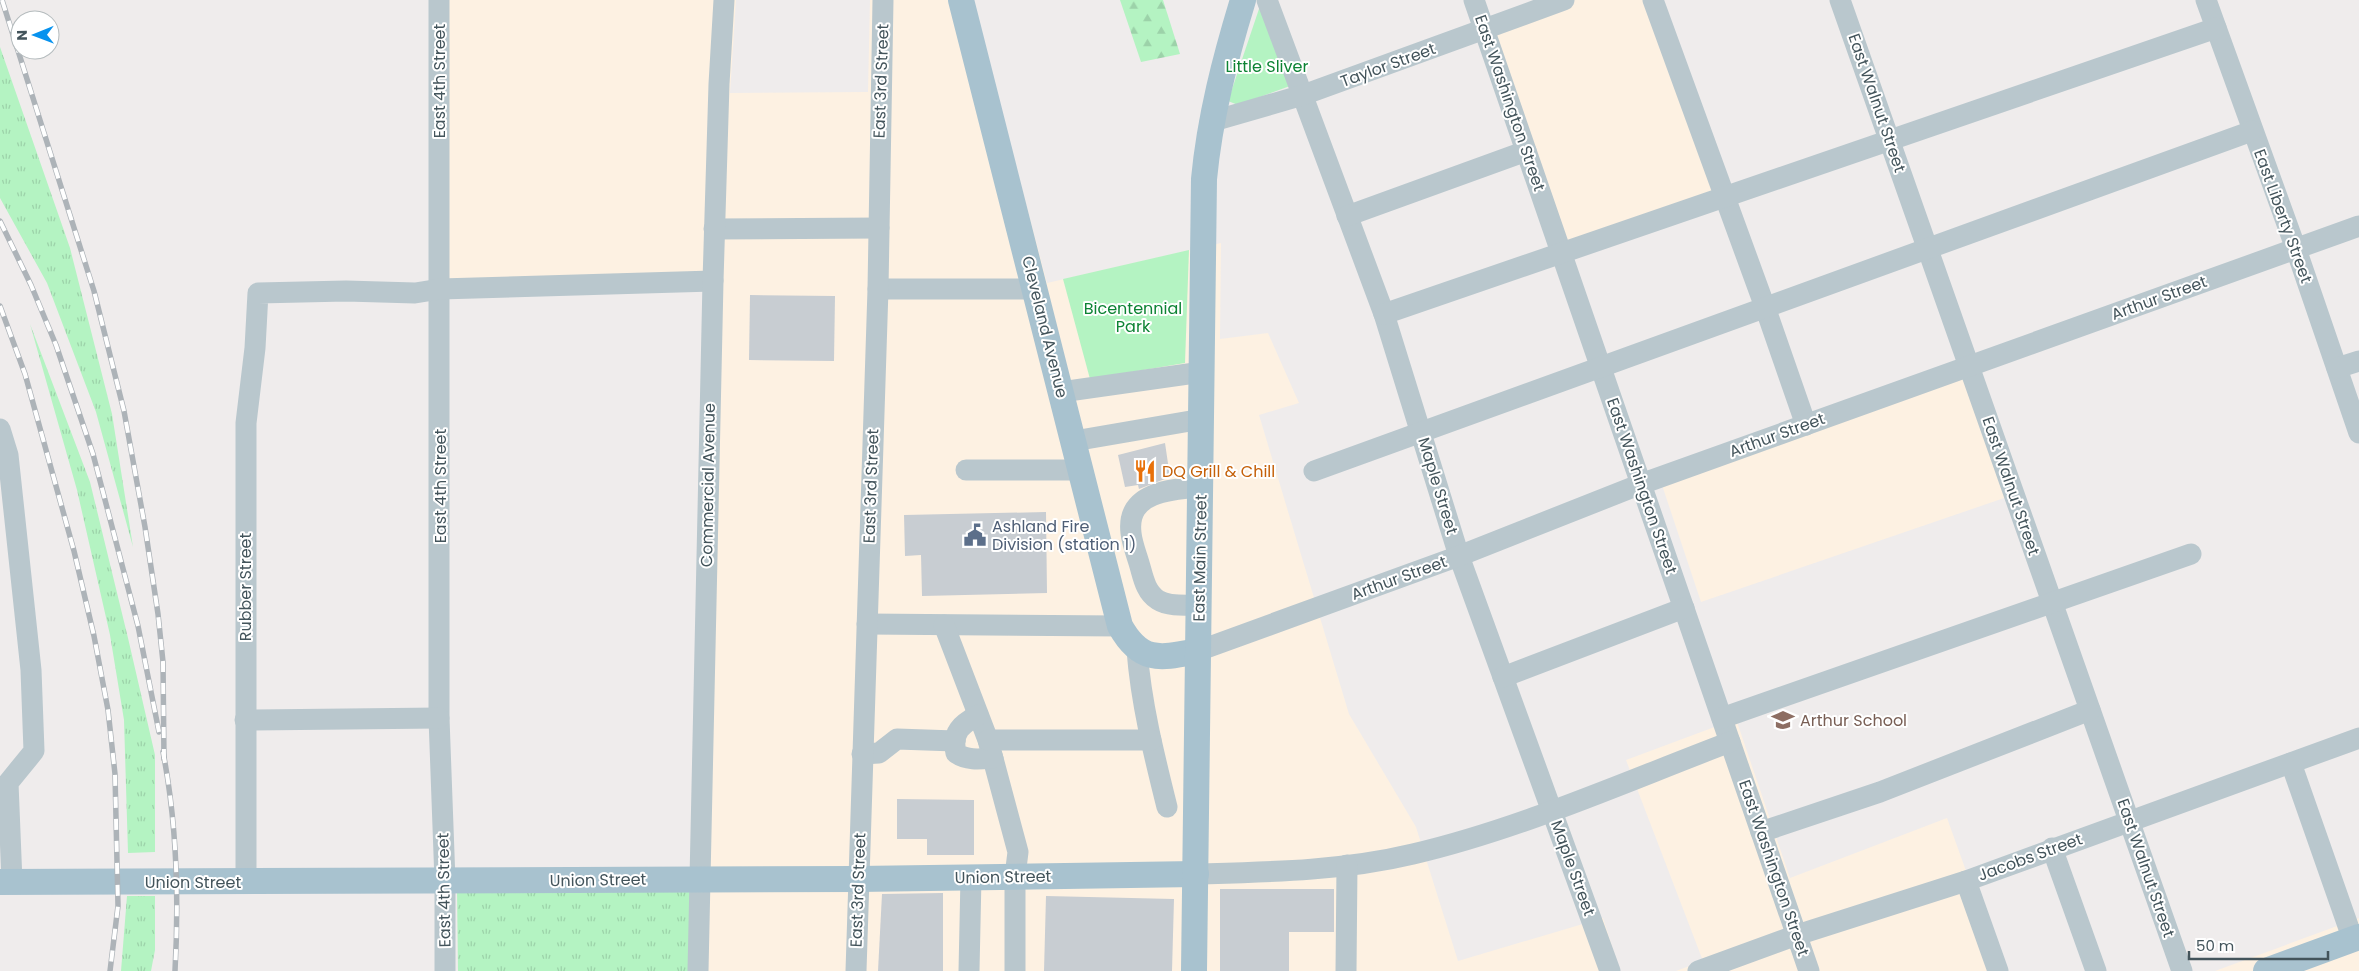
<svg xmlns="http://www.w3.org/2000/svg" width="2359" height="971" viewBox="0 0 2359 971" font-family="Poppins,sans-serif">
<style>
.commercial{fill:#fdf1e2}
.grass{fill:url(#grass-tufts)}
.forest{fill:url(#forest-firs)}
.park{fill:#b4f3c2}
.building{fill:#c8cdd2}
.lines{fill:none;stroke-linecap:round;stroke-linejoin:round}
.minor{stroke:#b9c7cd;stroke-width:21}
.major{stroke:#a8c2cf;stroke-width:26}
.rail-casing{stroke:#adb3b8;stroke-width:5.5}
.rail{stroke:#fff;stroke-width:4;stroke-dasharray:11;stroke-linecap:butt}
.labels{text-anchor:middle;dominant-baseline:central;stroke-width:4;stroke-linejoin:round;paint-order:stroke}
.street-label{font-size:16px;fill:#43545b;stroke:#fff}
.park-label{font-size:16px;fill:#0d8334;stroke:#fff}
.food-label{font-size:16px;fill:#c56008;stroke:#fff;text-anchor:start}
.service-label{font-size:16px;fill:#4e5e75;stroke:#fff;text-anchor:start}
.education-label{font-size:16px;fill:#785e54;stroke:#fff;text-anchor:start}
</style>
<defs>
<pattern id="grass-tufts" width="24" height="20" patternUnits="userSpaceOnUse" patternTransform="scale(1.25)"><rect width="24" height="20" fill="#b4f3c2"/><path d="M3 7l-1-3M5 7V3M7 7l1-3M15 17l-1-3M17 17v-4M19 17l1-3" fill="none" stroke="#9cd2a9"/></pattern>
<pattern id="forest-firs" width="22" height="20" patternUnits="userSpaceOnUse" patternTransform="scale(1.25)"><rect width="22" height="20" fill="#b4f3c2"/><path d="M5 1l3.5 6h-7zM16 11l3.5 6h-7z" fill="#9cd2a9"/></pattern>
</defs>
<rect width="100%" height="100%" fill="#efecec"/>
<g class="commercial">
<path d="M433 0H736L730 93 868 92 870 0H972L1047 283 1221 243 1220 339 1268 333 1299 403 1259 415 1349 714 1416 827 1458 961 1603 918 1620 971H695L709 286H434Z"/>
<path d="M1563 0H1651L1721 205 1566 258 1487 26Z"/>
<path d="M1969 376 2010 496 1701 602 1661 482Z"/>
<path d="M1736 719 1790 878 1947 818 2002 971H1676L1703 961 1626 760Z"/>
<path d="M2359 918V971H2215Z"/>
</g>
<g class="grass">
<path d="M0 47 70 248 112 414 133 547 96 412 47 283 0 198Z"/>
<path d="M30 324 90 482 128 638 155 755V852L128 853 124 720 110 635 77 490Z"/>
<path d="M457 889 696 891 695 971H458Z"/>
<path d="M127 896H155V950L151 971H121Z"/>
</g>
<path class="forest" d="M1120 0H1163L1180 54 1141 62Z"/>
<g class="park">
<path d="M1262 0 1301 82 1238 105 1228 101Z"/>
<path d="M1189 250 1185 363 1090 379 1063 279Z"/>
</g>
<g class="building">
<path d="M750 295 835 296 834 361 749 360Z"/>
<path d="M1165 443 1170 477 1139 489 1138 485 1125 487 1118 455Z"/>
<path d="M1046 512 1047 593 922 596 921 555 905 556 904 515Z"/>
<path d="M897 799 974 800V855H927V839H897Z"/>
<path d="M1220 889H1334V932H1289V971H1220Z"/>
<path d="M943 893V971H878L882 894Z"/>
<path d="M1046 896 1174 899 1172 971H1044Z"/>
</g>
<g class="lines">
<g class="minor">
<path d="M439 0V718L445 881V971"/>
<path d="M1267 0 1384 314 1459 556 1610 971"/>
<path d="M1474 0 1809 971"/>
<path d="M1653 0 1765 307 1806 425"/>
<path d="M1840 0 2182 971"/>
<path d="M2206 0 2296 249 2359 433"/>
<path d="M1210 122 1303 95 1564 0"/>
<path d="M1347 216 1526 151"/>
<path d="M714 229 879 228"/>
<path d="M878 289H1036"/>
<path d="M1384 314 2216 28"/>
<path d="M2337 368 2359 361"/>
<path d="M1061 392 1202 372"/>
<path d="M0 429 8 455 31 670 34 751 8 783 12 882"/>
<path d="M1074 441 1202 419"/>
<path d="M966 470H1081"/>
<path d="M1314 471 2252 131"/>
<path d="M1199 605C1187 605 1169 607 1158 600 1145 592 1143 576 1139 563 1136 553 1132 543 1131 533 1126 491 1173 489 1201 487"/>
<path d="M867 624 1120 626"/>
<path d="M944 625 988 740 1018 852 1015 876V971"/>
<path d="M1137 650C1141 703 1154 755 1167 807"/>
<path d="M1198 651 1459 556 1641 484 2359 226"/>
<path d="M1503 677 1684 608"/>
<path d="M978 715C962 724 951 732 956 753 967 761 981 759 993 758"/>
<path d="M1722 718 2191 554"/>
<path d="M245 720 439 718"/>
<path d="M988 740H1151"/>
<path d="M862 754 879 753 897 739 955 741"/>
<path d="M2291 763 2353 940"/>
<path d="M1761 832 1880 792 2090 710"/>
<path d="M2052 848 2096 971"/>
<path d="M1196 874C1269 872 1342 871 1413 854 1520 829 1627 781 1730 742"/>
<path d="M1966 881 1998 971"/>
<path d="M246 882V423L255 348 258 293 346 291 415 293 440 289 713 281"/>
<path d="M698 971 713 281 719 84 724 0"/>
<path d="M856 971 878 289 883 0"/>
<path d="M969 971 971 877"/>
<path d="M1346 971 1347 865"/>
<path d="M1698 971 1797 935 1966 881 2359 738"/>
</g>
<g class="major">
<path d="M961 0 1120 626C1141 664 1161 658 1198 651"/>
<path d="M0 882 858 879 1196 874"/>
<path d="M1194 971 1204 179C1210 117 1225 59 1243 0"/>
<path d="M2266 971 2359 937"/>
</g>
<defs>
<g id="rail">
<path d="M2 0 94 291 124 411 145 527 158 614 163 662 164 759"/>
<path d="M0 221 31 285 56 345 93 454 138 626 159 732"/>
<path d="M0 306 25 374 74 551 94 636 108 710 115 774 118 906 110 971"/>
<path d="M163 752C177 824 179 898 175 971"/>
</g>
</defs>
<use href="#rail" class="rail-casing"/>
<use href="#rail" class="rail"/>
</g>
<defs>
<symbol id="restaurant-bare" viewBox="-9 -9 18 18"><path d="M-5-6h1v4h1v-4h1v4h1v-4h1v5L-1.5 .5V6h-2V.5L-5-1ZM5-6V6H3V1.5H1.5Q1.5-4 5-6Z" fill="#e8710a" stroke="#fff" stroke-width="2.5" paint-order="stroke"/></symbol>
<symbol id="civic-bare" viewBox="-9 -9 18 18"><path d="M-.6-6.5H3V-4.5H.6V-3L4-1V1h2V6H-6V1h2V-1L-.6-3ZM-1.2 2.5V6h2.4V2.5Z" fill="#5c6f8a" stroke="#fff" stroke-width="2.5" paint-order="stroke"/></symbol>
<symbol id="school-bare" viewBox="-9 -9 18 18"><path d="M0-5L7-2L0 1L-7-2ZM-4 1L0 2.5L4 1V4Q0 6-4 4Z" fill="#8d6e63" stroke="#fff" stroke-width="2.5" paint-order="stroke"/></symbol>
</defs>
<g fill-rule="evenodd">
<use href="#restaurant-bare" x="1129" y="455" width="32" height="32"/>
<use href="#civic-bare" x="959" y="519" width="32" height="32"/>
<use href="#school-bare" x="1767" y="704" width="32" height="32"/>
</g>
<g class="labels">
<g class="street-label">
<text transform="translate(1388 65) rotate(-20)">Taylor Street</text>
<text transform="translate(439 81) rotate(-90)">East 4th Street</text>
<text transform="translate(881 81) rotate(-88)">East 3rd Street</text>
<text transform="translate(1510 103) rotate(71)">East Washington Street</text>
<text transform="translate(1877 103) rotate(71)">East Walnut Street</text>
<text transform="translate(2283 216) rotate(70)">East Liberty Street</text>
<text transform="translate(2159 298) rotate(-20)">Arthur Street</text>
<text transform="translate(1045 327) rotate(76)">Cleveland Avenue</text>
<text transform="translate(1777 435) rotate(-20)">Arthur Street</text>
<text transform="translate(708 485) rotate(-89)">Commercial Avenue</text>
<text transform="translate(440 486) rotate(-90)">East 4th Street</text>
<text transform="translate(871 486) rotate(-88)">East 3rd Street</text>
<text transform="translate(1438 486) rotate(73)">Maple Street</text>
<text transform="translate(1642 486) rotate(71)">East Washington Street</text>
<text transform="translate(2011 486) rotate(71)">East Walnut Street</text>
<text transform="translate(1200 558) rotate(-89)">East Main Street</text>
<text transform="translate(1399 578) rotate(-20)">Arthur Street</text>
<text transform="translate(245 587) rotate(-90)">Rubber Street</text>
<text transform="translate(2030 857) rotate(-20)">Jacobs Street</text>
<text transform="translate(1573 868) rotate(70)">Maple Street</text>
<text transform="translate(1774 868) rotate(71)">East Washington Street</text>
<text transform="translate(2146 868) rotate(71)">East Walnut Street</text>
<text transform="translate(1003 877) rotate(-1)">Union Street</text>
<text transform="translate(598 880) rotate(-1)">Union Street</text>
<text x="193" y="882">Union Street</text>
<text transform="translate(444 890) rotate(-91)">East 4th Street</text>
<text transform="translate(858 890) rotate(-88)">East 3rd Street</text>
</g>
<g class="park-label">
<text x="1267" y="66">Little Sliver</text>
<text x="1133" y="308">Bicentennial<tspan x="1133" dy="18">Park</tspan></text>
</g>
<g class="food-label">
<text x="1162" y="471">DQ Grill &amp; Chill</text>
</g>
<g class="service-label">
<text x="992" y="526">Ashland Fire<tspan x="992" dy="18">Division (station 1)</tspan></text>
</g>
<g class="education-label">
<text x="1800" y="720">Arthur School</text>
</g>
</g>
<g transform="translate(35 35) rotate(269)"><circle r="24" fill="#ffffff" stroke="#b4bbbd"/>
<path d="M0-4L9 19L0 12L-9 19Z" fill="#0792ee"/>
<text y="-8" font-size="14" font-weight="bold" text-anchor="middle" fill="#43545b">N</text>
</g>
<path d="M2189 951v8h139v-8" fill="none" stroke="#43545b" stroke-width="2.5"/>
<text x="2196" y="951" font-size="15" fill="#43545b" stroke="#ffffff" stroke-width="4" paint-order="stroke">50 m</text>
</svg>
